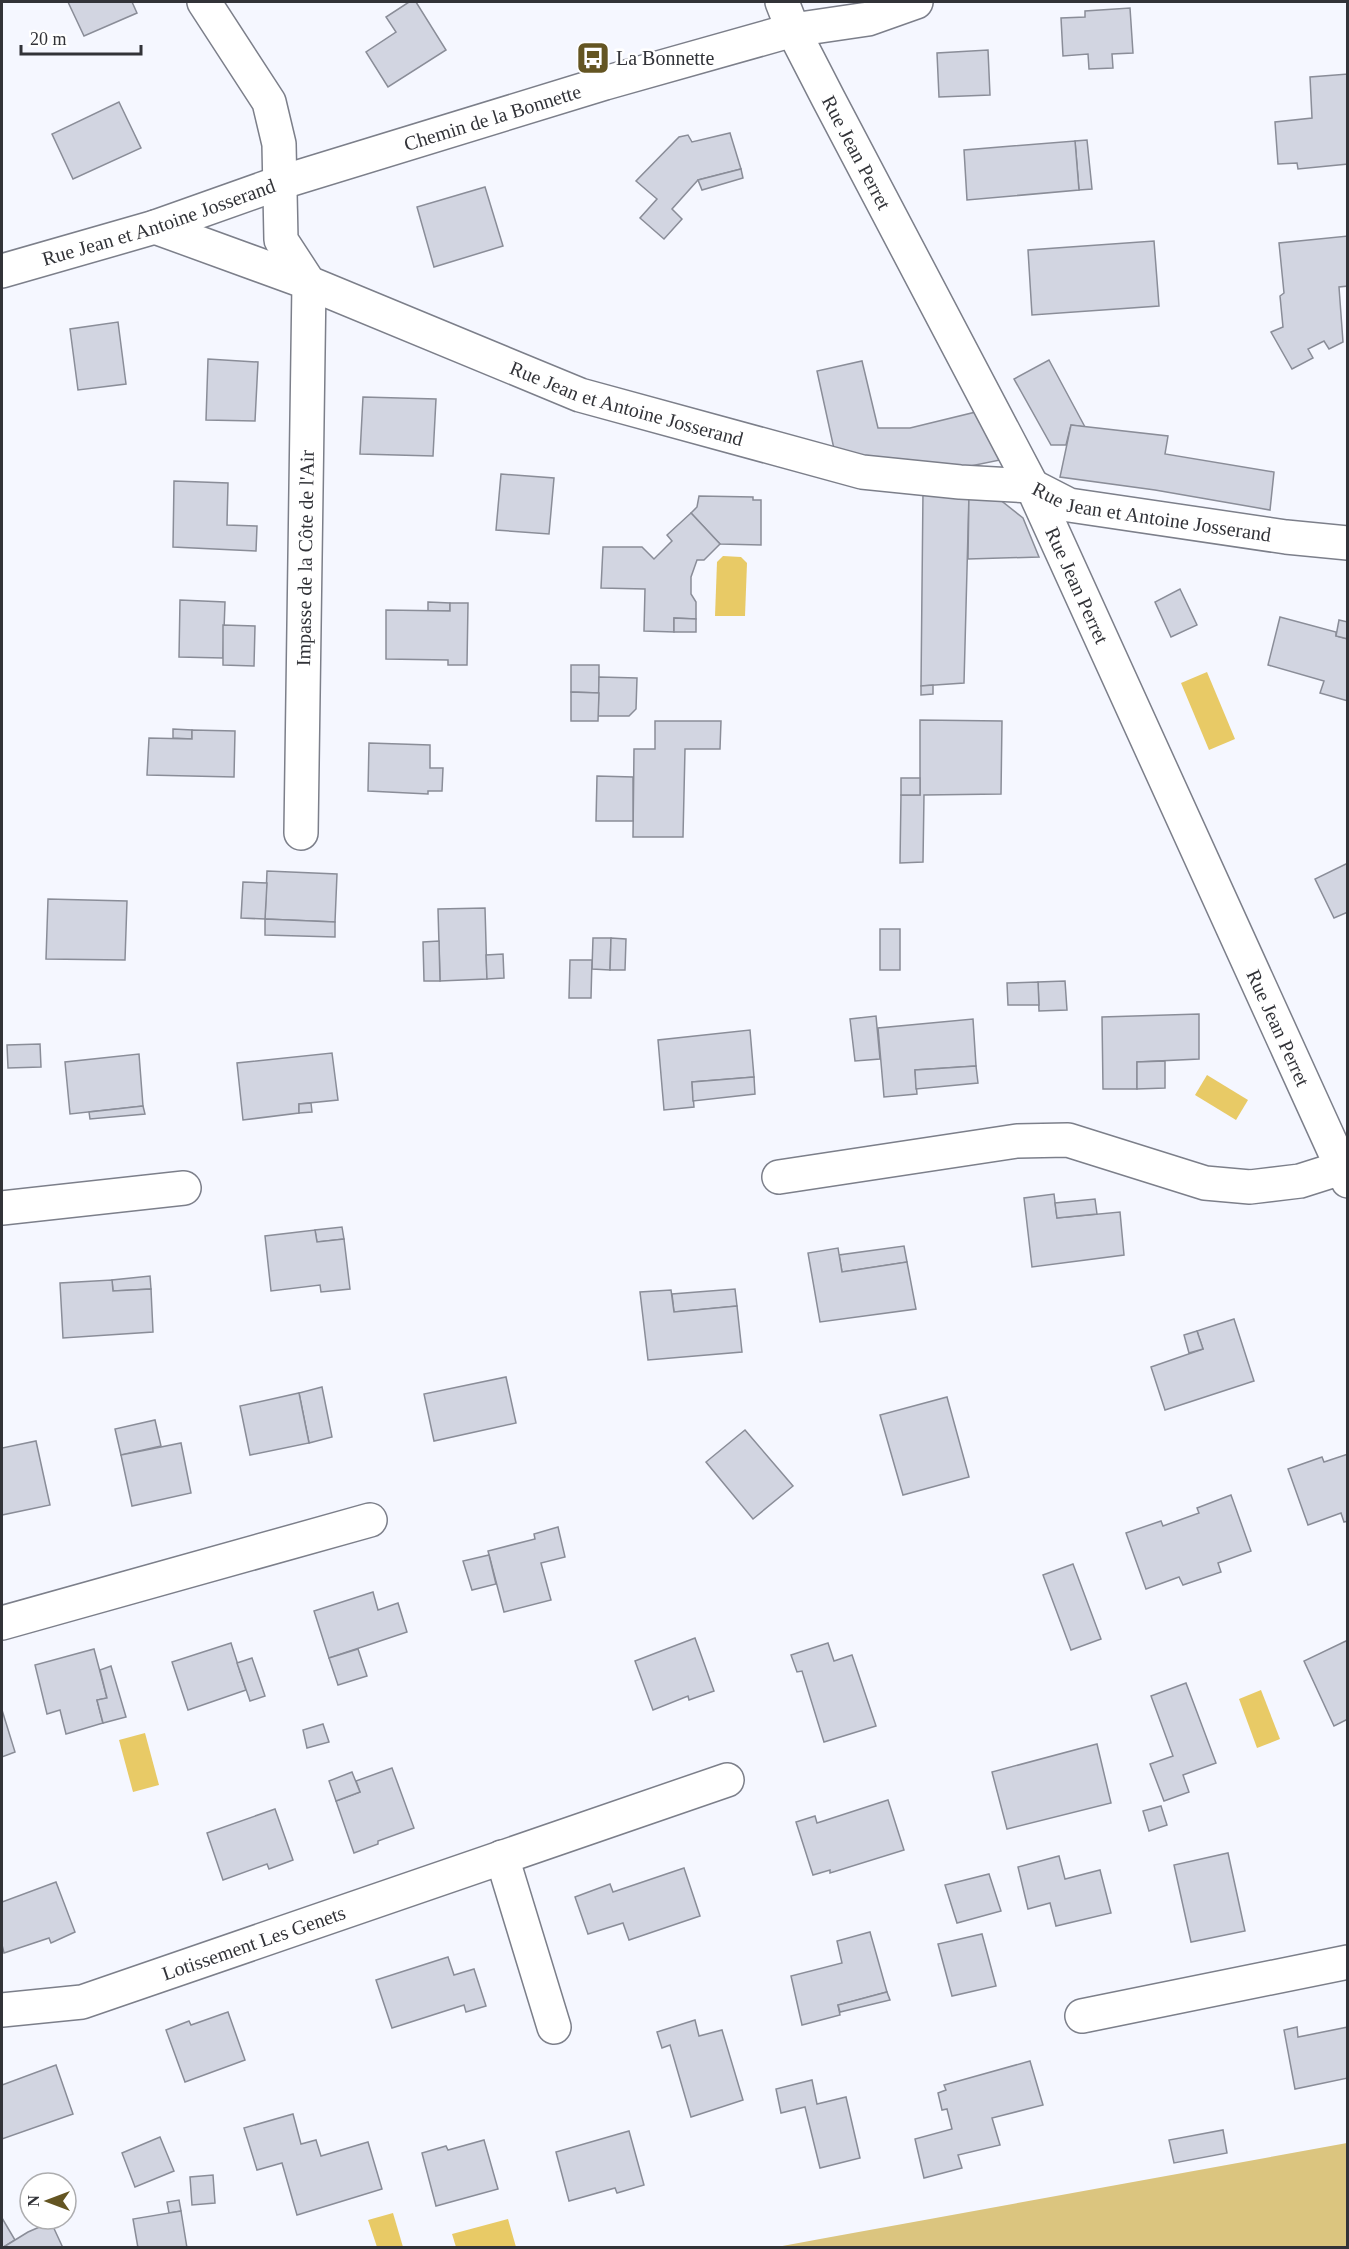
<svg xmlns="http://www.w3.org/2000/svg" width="1349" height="2249" viewBox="0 0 1349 2249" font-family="Georgia,serif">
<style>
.green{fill:#dbc57f}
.water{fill:#e8ca66}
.building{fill:#d2d5e1;stroke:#8a8d98;stroke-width:1.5}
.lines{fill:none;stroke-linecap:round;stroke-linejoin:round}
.street-casing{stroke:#7c7f8a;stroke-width:36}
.street{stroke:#fff;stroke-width:33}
.labels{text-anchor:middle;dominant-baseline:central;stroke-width:5;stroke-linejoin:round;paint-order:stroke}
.poi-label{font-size:20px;fill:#323338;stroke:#fff;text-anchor:start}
.street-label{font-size:20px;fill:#323338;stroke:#fff}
</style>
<rect width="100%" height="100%" fill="#f5f7ff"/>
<path class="green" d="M1347 2143V2247H777L820 2239Z"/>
<g class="water">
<path d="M723 556 741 557 747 563 745 616H715L717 562Z"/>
<path d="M1207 672 1235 739 1209 750 1181 683Z"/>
<path d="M1207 1075 1248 1100 1236 1120 1195 1095Z"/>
<path d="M1261 1690 1280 1739 1257 1748 1239 1699Z"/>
<path d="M145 1733 159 1785 133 1792 119 1740Z"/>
<path d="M393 2213 403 2247H377L368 2220Z"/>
<path d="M508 2219 516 2247H456L452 2234Z"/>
</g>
<g class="building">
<path d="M68 2H132L137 13 84 36Z"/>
<path d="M409 2H416L446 50 388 87 366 52 396 32 386 17Z"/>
<path d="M1130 8 1133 53 1112 54 1113 68 1089 69 1088 54 1063 56 1061 18 1085 17V11Z"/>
<path d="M988 50 990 95 939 97 937 53Z"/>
<path d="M1348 74V164L1298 169 1297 163 1278 164 1275 122 1312 118 1310 77Z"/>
<path d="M119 102 141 148 73 179 52 134Z"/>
<path d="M730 133 741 169 698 180 672 209 682 219 664 239 640 218 657 199 636 181 679 137 688 135 692 142Z"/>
<path d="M1087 140 1092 189 1079 190 1075 141Z"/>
<path d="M1075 141 1079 190 967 200 964 150Z"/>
<path d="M741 169 743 178 702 190 698 180Z"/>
<path d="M485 187 503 246 434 267 417 207Z"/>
<path d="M1348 236V286L1339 287 1343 342 1329 349 1324 341 1308 349 1313 358 1292 369 1271 332 1283 327 1280 296 1284 293 1279 243Z"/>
<path d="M1154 241 1159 306 1032 315 1028 250Z"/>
<path d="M118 322 126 384 78 390 70 329Z"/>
<path d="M208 359 258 362 255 421 206 420Z"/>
<path d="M1049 360 1085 427 1071 425 1066 445H1051L1014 379Z"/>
<path d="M862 361 878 428H910L980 411 1000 460 951 470 882 461 834 449 817 371Z"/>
<path d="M363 397 436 399 433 456 360 454Z"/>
<path d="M1071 425 1168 436 1165 454 1274 472 1270 510 1155 490 1060 477Z"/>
<path d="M501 474 554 478 549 534 496 530Z"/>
<path d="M174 481 228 483 227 525 257 526 256 551 173 547Z"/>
<path d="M923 491 969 494 964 683 921 686Z"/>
<path d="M969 494 994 495 1023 518 1039 557 968 559Z"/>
<path d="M699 496 753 497V500H761V545L720 544 691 513 697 507Z"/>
<path d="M691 513 720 544 704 560H697L691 577V594L696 602V619L674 618V632L644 631 645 589 601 588 603 547H642L654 559 672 541 667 535Z"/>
<path d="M1180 589 1197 625 1171 637 1155 602Z"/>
<path d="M180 600 225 602 223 658 179 657Z"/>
<path d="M428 602 450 603V611H428Z"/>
<path d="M450 603H468L467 665H448V660L386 659V610L450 611Z"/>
<path d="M1280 617 1336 632V636L1348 639V701L1320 693 1324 681 1268 665Z"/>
<path d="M674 618 696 619V632H674Z"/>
<path d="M1339 620 1348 622V639L1336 636Z"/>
<path d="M223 625 255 626 254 666 223 665Z"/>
<path d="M571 665H599V693L571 692Z"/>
<path d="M599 677 637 678 636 709 629 716H598Z"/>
<path d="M933 685V694L921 695V686Z"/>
<path d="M571 692 599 693 598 721H571Z"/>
<path d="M920 720 1002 721 1001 794 924 795 923 862 900 863 901 795H920Z"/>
<path d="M655 721H721L720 749H685L683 837H633L634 749H655Z"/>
<path d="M173 729 192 730V739L173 738Z"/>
<path d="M192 730 235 731 234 777 147 775 149 738 192 739Z"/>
<path d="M369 743 430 745V768H443L442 791H428V794L368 791Z"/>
<path d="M597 776 633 777V821H596Z"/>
<rect x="901" y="778" width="19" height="17"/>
<path d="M1348 863V912L1334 918 1315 879Z"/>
<path d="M267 871 337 874 335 922 265 919Z"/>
<path d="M243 882 267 883 265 919 241 918Z"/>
<path d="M48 899 127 901 125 960 46 959Z"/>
<path d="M485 908 487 979 440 981 438 909Z"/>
<path d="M265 919 335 922V937L265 935Z"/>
<rect x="880" y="929" width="20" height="41"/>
<path d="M593 938H611L610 970 592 969Z"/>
<path d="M611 938 626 939 625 970H610Z"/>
<path d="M439 941 440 981H424L423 942Z"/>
<path d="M503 954 504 978 487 979 486 955Z"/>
<path d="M570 960H592L591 998H569Z"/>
<path d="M1065 981 1067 1010 1039 1011 1038 982Z"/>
<path d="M1038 982 1039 1005H1008L1007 983Z"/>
<path d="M1199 1014V1059L1137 1062V1089H1103L1102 1017Z"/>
<path d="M876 1016 880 1059 855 1061 850 1019Z"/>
<path d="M973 1019 976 1066 915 1070 917 1094 884 1097 878 1028Z"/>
<path d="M750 1030 754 1077 692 1082 694 1107 664 1110 658 1040Z"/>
<path d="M40 1044 41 1067 8 1068 7 1045Z"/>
<path d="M332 1053 338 1100 299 1104V1113L243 1120 237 1063Z"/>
<path d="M139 1054 143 1106 70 1114 65 1062Z"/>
<path d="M1165 1061V1088L1137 1089V1062Z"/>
<path d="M976 1066 978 1083 916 1089 915 1070Z"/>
<path d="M754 1077 755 1094 693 1101 692 1082Z"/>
<path d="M311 1103 312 1112 299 1113V1104Z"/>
<path d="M143 1106 145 1114 90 1119 89 1112Z"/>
<path d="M1054 1194 1057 1218 1120 1212 1124 1255 1032 1267 1024 1198Z"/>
<path d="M1095 1199 1097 1214 1057 1218 1055 1203Z"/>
<path d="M342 1227 344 1239 317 1242 315 1230Z"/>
<path d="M315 1230 317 1242 344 1239 350 1289 321 1292 320 1285 271 1291 265 1236Z"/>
<path d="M904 1246 907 1262 842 1272 839 1255Z"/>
<path d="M838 1248 842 1272 907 1262 916 1309 820 1322 808 1253Z"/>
<path d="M150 1276 151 1289 113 1291 112 1280Z"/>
<path d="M112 1280 113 1291 151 1289 153 1332 63 1338 60 1283Z"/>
<path d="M735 1289 737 1306 674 1312 672 1294Z"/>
<path d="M671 1290 674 1312 737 1306 742 1352 648 1360 640 1292Z"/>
<path d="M1234 1319 1254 1381 1165 1410 1151 1367 1203 1349 1197 1331Z"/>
<path d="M1197 1331 1203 1349 1189 1353 1184 1335Z"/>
<path d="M506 1377 516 1423 434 1441 424 1394Z"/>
<path d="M322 1387 332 1437 309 1443 299 1393Z"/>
<path d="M299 1393 309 1443 250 1455 240 1406Z"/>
<path d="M947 1397 969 1477 903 1495 880 1415Z"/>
<path d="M155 1420 161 1446 121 1455 115 1429Z"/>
<path d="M745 1430 793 1486 753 1519 706 1462Z"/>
<path d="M36 1441 50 1505 2 1515V1448Z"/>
<path d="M181 1443 191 1493 132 1506 121 1455Z"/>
<path d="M1348 1454V1521L1344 1522 1341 1513 1308 1525 1288 1469 1322 1457 1324 1462Z"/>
<path d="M1231 1495 1251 1551 1218 1563 1221 1572 1183 1585 1179 1577 1146 1589 1126 1533 1161 1521 1163 1526 1199 1513 1197 1508Z"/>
<path d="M558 1527 565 1557 541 1563 551 1600 504 1612 488 1551 535 1539 534 1534Z"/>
<path d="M489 1555 496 1584 472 1590 463 1561Z"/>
<path d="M1073 1564 1101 1639 1071 1650 1043 1575Z"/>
<path d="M373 1592 378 1610 398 1603 407 1632 329 1658 314 1611Z"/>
<path d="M695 1638 714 1691 689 1700 688 1696 653 1710 635 1661Z"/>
<path d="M1348 1640V1719L1334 1726 1304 1661Z"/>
<path d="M231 1643 246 1690 188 1710 172 1662Z"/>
<path d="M828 1643 834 1661 852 1655 876 1726 824 1742 802 1671 797 1672 791 1655Z"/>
<path d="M94 1649 107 1698 97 1700 103 1723 66 1734 60 1710 47 1714 35 1665Z"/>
<path d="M358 1649 367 1676 338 1685 329 1658Z"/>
<path d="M252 1658 265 1696 250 1701 237 1663Z"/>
<path d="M111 1666 126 1717 103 1723 97 1700 107 1698 100 1670Z"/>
<path d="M1186 1683 1216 1763 1183 1775 1189 1792 1164 1801 1150 1764 1173 1756 1151 1696Z"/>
<path d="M2 1710 15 1752 2 1757Z"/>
<path d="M323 1724 329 1742 307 1748 303 1730Z"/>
<path d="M1097 1744 1111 1803 1007 1829 992 1772Z"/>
<path d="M392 1768 414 1828 378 1841V1844L354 1853 336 1801 360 1792 356 1781Z"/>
<path d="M352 1772 360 1792 336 1801 329 1781Z"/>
<path d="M888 1800 904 1850 830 1873V1870L813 1875 796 1822 815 1816 817 1823Z"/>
<path d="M1161 1806 1167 1825 1149 1831 1143 1811Z"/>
<path d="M275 1809 293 1860 269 1869 267 1864 223 1880 207 1833Z"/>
<path d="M1228 1853 1245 1931 1191 1942 1174 1865Z"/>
<path d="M1059 1856 1065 1879 1100 1870 1111 1913 1056 1926 1050 1903 1028 1909 1018 1867Z"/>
<path d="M684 1868 700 1916 629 1940 623 1923 588 1934 575 1897 610 1884 613 1892Z"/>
<path d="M989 1874 1001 1911 957 1923 945 1885Z"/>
<path d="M56 1882 75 1932 51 1943 49 1938 4 1953 2 1945V1902Z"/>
<path d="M870 1932 887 1992 838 2005 840 2015 802 2025 791 1976 842 1963 837 1941Z"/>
<path d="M982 1934 996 1986 952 1996 938 1944Z"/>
<path d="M448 1957 454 1975 474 1969 486 2006 466 2012 464 2005 392 2028 376 1980Z"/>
<path d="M887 1992 890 2000 840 2012 838 2005Z"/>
<path d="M228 2012 245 2060 185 2082 166 2030 189 2021 191 2025Z"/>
<path d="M695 2020 699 2036 722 2030 743 2100 691 2117 670 2045 662 2048 657 2032Z"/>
<path d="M1297 2027 1298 2037 1348 2027V2078L1295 2089 1284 2030Z"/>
<path d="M1030 2061 1043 2105 992 2118 1000 2145 958 2155 962 2168 924 2178 915 2139 952 2129 947 2109 942 2110 938 2093 946 2090 944 2085Z"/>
<path d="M56 2065 73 2114 2 2139V2085Z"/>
<path d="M812 2080 817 2104 846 2097 860 2158 820 2168 805 2107 781 2113 776 2089Z"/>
<path d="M293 2114 301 2144 316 2140 321 2156 368 2142 382 2189 297 2215 282 2163 257 2170 244 2128Z"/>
<path d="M1223 2130 1227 2153 1174 2163 1169 2140Z"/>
<path d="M629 2131 644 2185 617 2193 615 2188 569 2201 556 2152Z"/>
<path d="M160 2137 174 2171 135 2187 122 2153Z"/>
<path d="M484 2140 498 2189 436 2206 422 2153 446 2146 448 2150Z"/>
<path d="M213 2175 215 2203 192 2205 190 2177Z"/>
<path d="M179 2200 181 2211 169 2213 167 2202Z"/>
<path d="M181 2211 187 2248H138L133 2219Z"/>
<path d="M2 2218 15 2240 2 2248Z"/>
<path d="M51 2222 63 2248H2L28 2232Z"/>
</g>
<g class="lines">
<defs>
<g id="street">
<path id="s1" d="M204 2 269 102 279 144 281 240 309 283 580 395 862 472 960 482 1032 486 1069 505 1286 537 1348 543"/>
<path id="s2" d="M782 2 793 30 828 98 1032 486 1348 1181"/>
<path d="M155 227 309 283 301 833"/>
<path id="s3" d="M2 271 155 227 279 183 605 83 793 30 868 19 916 2"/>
<path d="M779 1177 1017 1141 1068 1140 1205 1183 1250 1187 1300 1181 1341 1168"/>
<path d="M2 1208 184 1188"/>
<path d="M2 1623 370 1520"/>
<path d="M502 1857 554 2027"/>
<path id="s4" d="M2 2010 82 2002 727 1780"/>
<path d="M1082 2016 1348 1962"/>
</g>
</defs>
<use href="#street" class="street-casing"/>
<use href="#street" class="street"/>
</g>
<defs>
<symbol id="bus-square" viewBox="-11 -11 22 22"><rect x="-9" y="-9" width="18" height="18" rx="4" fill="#645522" stroke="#fff"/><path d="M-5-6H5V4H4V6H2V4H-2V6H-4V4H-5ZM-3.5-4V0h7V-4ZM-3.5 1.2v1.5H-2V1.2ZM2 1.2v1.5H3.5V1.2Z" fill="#fff"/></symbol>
</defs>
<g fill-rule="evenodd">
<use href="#bus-square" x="574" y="39" width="38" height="38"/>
</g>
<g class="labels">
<g class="poi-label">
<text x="616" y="58">La Bonnette</text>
</g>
<g class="street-label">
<text stroke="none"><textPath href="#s3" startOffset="514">Chemin de la Bonnette</textPath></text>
<text stroke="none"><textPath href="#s2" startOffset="168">Rue Jean Perret</textPath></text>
<text stroke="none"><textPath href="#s3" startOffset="164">Rue Jean et Antoine Josserand</textPath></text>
<text stroke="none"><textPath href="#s1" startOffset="650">Rue Jean et Antoine Josserand</textPath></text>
<text stroke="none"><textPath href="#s1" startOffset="1190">Rue Jean et Antoine Josserand</textPath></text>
<text transform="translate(305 558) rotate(-89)">Impasse de la Côte de l'Air</text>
<text stroke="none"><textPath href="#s2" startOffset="654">Rue Jean Perret</textPath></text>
<text stroke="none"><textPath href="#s2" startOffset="1140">Rue Jean Perret</textPath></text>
<text stroke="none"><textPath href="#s4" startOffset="262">Lotissement Les Genets</textPath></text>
</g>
</g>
<rect width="1349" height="2249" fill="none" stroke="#323338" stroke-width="6"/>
<g transform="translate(48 2201) rotate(270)"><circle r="28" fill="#ffffff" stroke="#adadaf" stroke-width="1.5"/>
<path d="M0-4.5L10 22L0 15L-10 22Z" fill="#645522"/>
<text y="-9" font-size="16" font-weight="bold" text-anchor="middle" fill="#323338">N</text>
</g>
<path d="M21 45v9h120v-9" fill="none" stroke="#323338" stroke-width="3"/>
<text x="30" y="45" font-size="18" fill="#323338" stroke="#ffffff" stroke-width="4.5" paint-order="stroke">20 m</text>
</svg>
